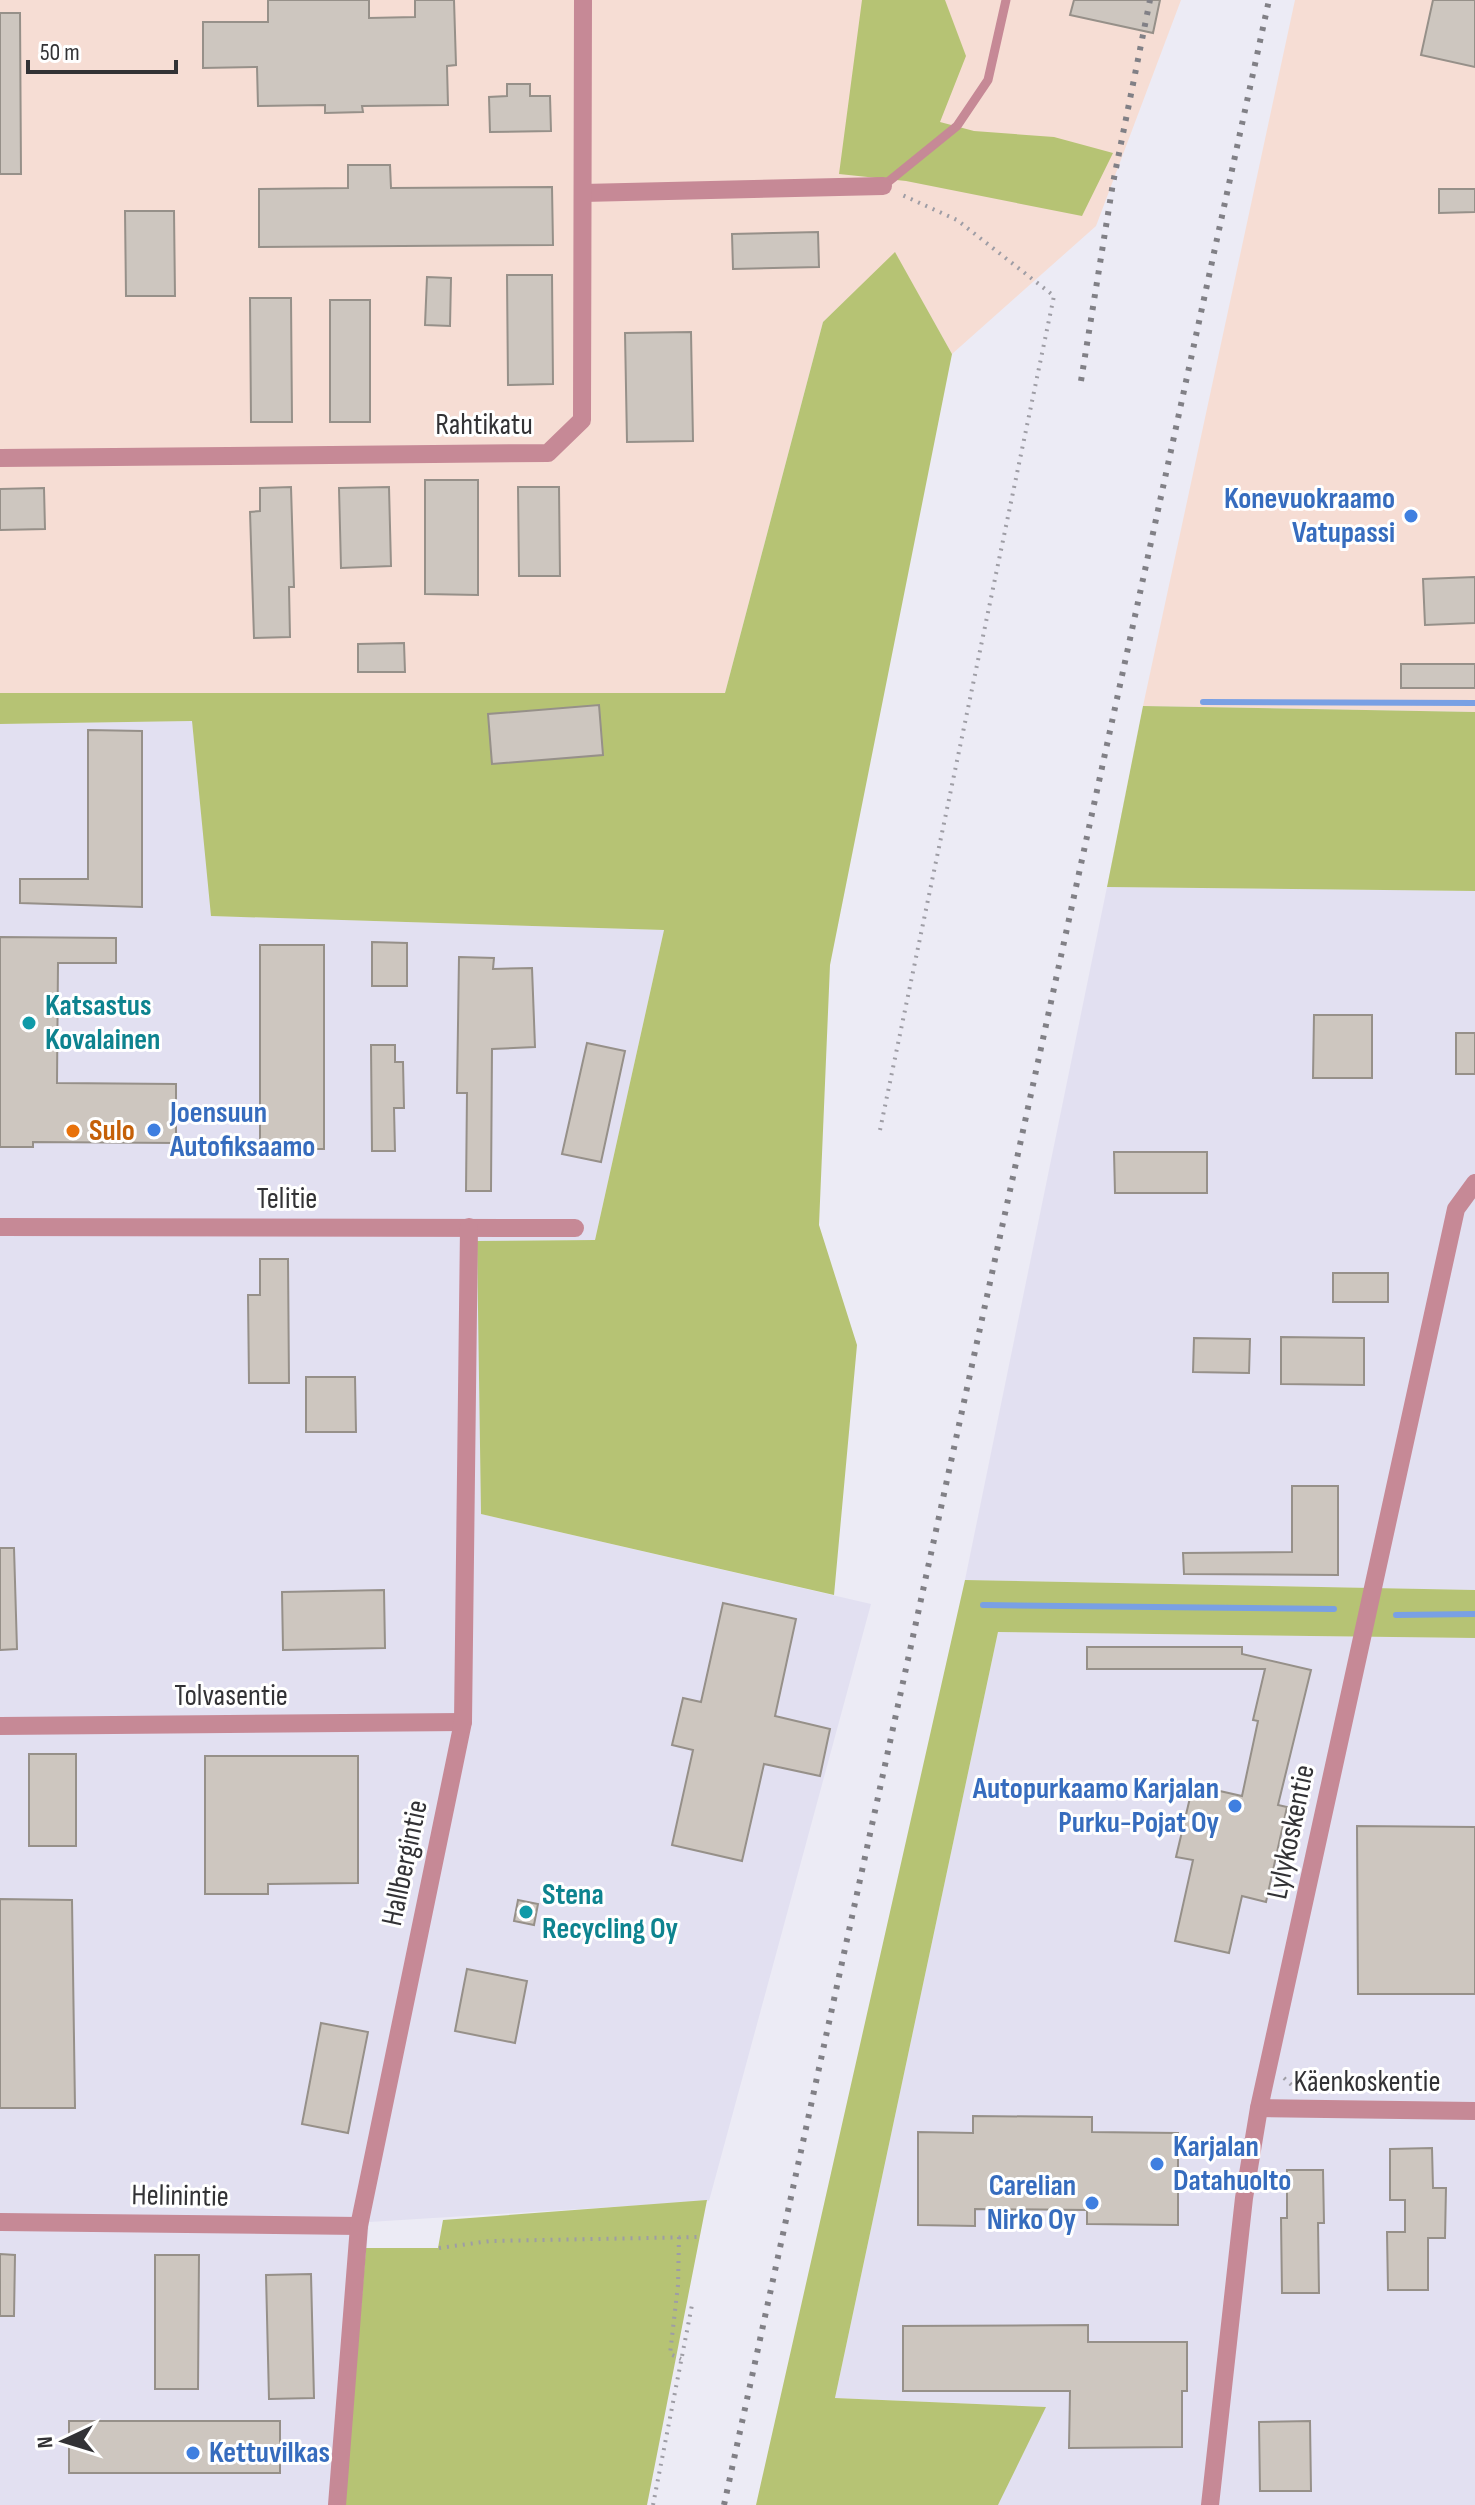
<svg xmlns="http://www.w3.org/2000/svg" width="1475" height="2505" viewBox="0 0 1475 2505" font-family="'Sofia Sans Condensed',sans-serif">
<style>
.built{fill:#e2e0f1}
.industrial{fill:#f6ddd4}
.green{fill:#b6c374}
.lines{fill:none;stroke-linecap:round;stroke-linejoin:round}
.stream{stroke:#79a0e4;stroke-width:6}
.building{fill:#cdc6bf;stroke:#969089;stroke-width:2}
.path{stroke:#9e9da5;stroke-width:4;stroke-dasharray:2 6;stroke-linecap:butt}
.service{stroke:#c68996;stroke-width:9}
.minor{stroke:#c68996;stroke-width:18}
.rail{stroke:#818086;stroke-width:6;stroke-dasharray:4 8;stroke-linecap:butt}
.shop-dot{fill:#3f7fe0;stroke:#fff;stroke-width:3}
.culture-dot{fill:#0f9aa8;stroke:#fff;stroke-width:3}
.food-dot{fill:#e8710a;stroke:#fff;stroke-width:3}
.labels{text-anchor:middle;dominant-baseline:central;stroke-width:6;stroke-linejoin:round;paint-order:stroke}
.street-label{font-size:30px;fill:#323235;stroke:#fff}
.shop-label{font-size:30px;font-weight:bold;fill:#366cbe;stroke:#fff;text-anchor:end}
.culture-label{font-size:30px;font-weight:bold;fill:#0d838f;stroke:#fff;text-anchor:start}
.food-label{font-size:30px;font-weight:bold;fill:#c56008;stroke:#fff;text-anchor:start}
</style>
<rect width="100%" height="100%" fill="#ecebf5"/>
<g class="built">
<path d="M192 721 212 916 664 930 595 1240 478 1241 481 1514 871 1604 709 2201 369 2222 344 2505H0V724Z"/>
<path d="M1107 887 1475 891V1590L965 1580Z"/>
<path d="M998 1632 1475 1638V2505H998L1045 2407 835 2398Z"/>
</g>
<g class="industrial">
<path d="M0 0H1181L1096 226 952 354 895 253 823 322 725 693H0Z"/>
<path d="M1295 0H1475V712L1143 706Z"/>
</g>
<g class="green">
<path d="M862 0H945L966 56 940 122 974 131 1054 137 1113 153 1082 216 906 181 839 174Z"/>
<path d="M895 252 952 354 830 965 819 1225 857 1345 834 1595 481 1514 477 1241 595 1240 664 930 211 916 192 721 0 724V693H725L823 322Z"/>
<path d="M1143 706 1475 712V891L1107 887Z"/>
<path d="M965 1580 1475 1590V1638L998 1632 835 2398 1046 2407 998 2505H756Z"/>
<path d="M707 2200 647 2505H344L366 2248H438L443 2220Z"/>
</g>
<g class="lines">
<g class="stream">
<path d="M1203 702 1475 703"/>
<path d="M983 1605 1334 1609"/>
<path d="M1396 1615 1475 1614"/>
</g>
</g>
<g class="building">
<path d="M268 0H369V18L415 17V0H454L456 65 447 66 448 105 362 106 363 112 325 113V105L258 106 257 67 203 68V22H268Z"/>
<path d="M1074 0H1160L1153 33 1070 15Z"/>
<path d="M1433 0H1475V67L1421 55Z"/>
<path d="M0 13H20L21 174H0Z"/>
<path d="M507 84H530V96H550L551 131 490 132 489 97 507 96Z"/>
<path d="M348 165H390L391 188 552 187 553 245 259 247V189L348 188Z"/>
<path d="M1439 189H1475V212L1439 213Z"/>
<path d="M125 211H174L175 296H126Z"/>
<path d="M818 232 819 267 733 269 732 234Z"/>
<path d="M507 275H552L553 384 508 385Z"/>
<path d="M427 277 451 278 450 326 425 325Z"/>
<path d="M250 298H291L292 422H251Z"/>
<rect x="330" y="300" width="40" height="122"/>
<path d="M691 332 693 441 627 442 625 333Z"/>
<path d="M425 480H478V595L425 594Z"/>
<path d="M291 487 294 587H289L290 637 254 638 250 512 260 511V488Z"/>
<path d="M389 487 391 566 341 568 339 488Z"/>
<path d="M518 487H559L560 576H519Z"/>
<path d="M44 488 45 529 0 530V489Z"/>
<path d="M1475 577V623L1425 625 1423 579Z"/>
<path d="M404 643 405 672H358V644Z"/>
<rect x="1401" y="664" width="74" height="24"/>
<path d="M599 705 603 755 492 764 488 714Z"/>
<path d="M88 730 142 731V907L20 903V879H88Z"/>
<path d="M0 937 116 938V963H58L57 1083 176 1084V1143L33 1142V1147H0Z"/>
<path d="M372 942 407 943V986H372Z"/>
<rect x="260" y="945" width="64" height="204"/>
<path d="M459 957 494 958 493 969 532 968 535 1047 492 1049 491 1191H466L467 1093H457Z"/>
<path d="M1314 1015H1372V1078H1313Z"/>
<rect x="1456" y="1033" width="19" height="41"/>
<path d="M587 1043 625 1051 601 1162 562 1154Z"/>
<path d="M371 1045H395V1062H403L404 1108H394L395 1151H372Z"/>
<path d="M1114 1152H1207V1193H1115Z"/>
<path d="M260 1259H288L289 1383H249L248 1295H260Z"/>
<rect x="1333" y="1273" width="55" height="29"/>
<path d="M1281 1337 1364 1338V1385L1281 1384Z"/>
<path d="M1194 1338 1250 1339 1249 1373 1193 1372Z"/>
<path d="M306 1377H355L356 1432H306Z"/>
<path d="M1292 1486H1338V1575L1184 1574 1183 1553 1292 1552Z"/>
<path d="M0 1548H14L17 1649 0 1650Z"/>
<path d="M384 1590 385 1648 283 1650 282 1592Z"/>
<path d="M723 1603 796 1619 775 1716 830 1729 820 1776 764 1764 742 1861 672 1845 693 1750 672 1745 683 1698 701 1702Z"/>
<path d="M1087 1647H1242V1654L1311 1670 1278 1805 1287 1807 1266 1902 1242 1896 1229 1953 1175 1941 1193 1860 1176 1857 1193 1785 1242 1796 1258 1721 1253 1720 1265 1669H1087Z"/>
<rect x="29" y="1754" width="47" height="92"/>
<path d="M205 1756H358V1883L268 1884V1894H205Z"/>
<path d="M1357 1826 1475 1827V1994H1358Z"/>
<path d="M0 1899 72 1900 75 2108H0Z"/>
<path d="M518 1900 538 1904 534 1925 514 1921Z"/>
<path d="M467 1969 527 1981 515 2043 455 2031Z"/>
<path d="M321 2023 368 2032 348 2133 302 2124Z"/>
<path d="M973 2116 1092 2117V2132L1178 2133V2225L1087 2224V2210L975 2209V2226L918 2225V2132L973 2133Z"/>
<path d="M1432 2148 1433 2188H1446L1445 2238H1428V2290H1388L1387 2232H1405V2200H1390V2149Z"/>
<path d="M1287 2170H1323L1324 2223H1318L1319 2293H1282L1281 2218H1287Z"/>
<path d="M0 2254 15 2255 14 2316H0Z"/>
<path d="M155 2255H199L198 2389H155Z"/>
<path d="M311 2274 314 2398 269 2399 266 2275Z"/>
<path d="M1088 2325V2342H1187V2391H1182V2447L1069 2448 1070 2391H903V2326Z"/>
<rect x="69" y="2421" width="211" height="52"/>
<path d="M1310 2421 1311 2491H1260L1259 2422Z"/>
</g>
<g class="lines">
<g class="path">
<path d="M880 1130 1054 296 957 220 900 194"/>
<path d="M1284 2078 1297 2090"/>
<path d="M679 2237 678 2285 670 2354 681 2359"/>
<path d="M439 2248 490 2241 700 2237"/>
<path d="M653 2505 692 2305"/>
</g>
<path class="service" d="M883 186 957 126 988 80 1006 0"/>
<g class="minor">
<path d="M583 193 883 186"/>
<path d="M0 458 548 453 582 420 583 0"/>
<path d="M0 1227 575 1228"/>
<path d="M0 1726 463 1722"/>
<path d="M1259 2108 1475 2111"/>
<path d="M0 2222 359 2226"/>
<path d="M337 2505 359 2226 463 1722 469 1227"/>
<path d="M1210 2505 1244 2198 1259 2108 1456 1209 1475 1183"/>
</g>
<g class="rail">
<path d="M1081 381 1113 183 1150 0"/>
<path d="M724 2505 1269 0"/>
</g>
</g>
<g class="shop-dot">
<circle cx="1411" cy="516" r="8"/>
<circle cx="154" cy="1130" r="8"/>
<circle cx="1235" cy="1806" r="8"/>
<circle cx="1157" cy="2164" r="8"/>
<circle cx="1092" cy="2203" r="8"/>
<circle cx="193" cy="2453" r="8"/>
</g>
<g class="culture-dot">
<circle cx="29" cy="1023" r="8"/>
<circle cx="526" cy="1912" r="8"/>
</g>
<circle class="food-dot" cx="73" cy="1131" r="8"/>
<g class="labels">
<g class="street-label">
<text x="484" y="425">Rahtikatu</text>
<text x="287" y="1199">Telitie</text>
<text x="231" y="1696">Tolvasentie</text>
<text transform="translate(1291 1832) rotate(-78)">Lylykoskentie</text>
<text transform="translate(405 1863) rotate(-78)">Hallbergintie</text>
<text x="1367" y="2082">Käenkoskentie</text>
<text transform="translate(180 2196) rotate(1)">Helinintie</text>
</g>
<g class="shop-label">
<text x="1395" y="499">Konevuokraamo<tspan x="1395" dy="34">Vatupassi</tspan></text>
<text x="170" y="1113" text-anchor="start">Joensuun<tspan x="170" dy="34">Autofiksaamo</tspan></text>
<text x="1219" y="1789">Autopurkaamo Karjalan<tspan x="1219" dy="34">Purku-Pojat Oy</tspan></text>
<text x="1173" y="2147" text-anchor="start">Karjalan<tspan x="1173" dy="34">Datahuolto</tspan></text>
<text x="1076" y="2186">Carelian<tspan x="1076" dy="34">Nirko Oy</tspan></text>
<text x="209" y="2453" text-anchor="start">Kettuvilkas</text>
</g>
<g class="culture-label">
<text x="45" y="1006">Katsastus<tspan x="45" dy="34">Kovalainen</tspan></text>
<text x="542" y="1895">Stena<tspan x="542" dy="34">Recycling Oy</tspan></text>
</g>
<g class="food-label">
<text x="89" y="1131">Sulo</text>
</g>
</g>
<g transform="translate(64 2441) rotate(266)" stroke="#ffffff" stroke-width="6" paint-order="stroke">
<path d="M0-6L14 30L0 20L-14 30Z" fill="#323235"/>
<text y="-12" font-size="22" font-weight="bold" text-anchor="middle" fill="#323235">N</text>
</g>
<path d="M28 60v12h148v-12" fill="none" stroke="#323235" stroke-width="4"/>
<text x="40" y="60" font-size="24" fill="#323235" stroke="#ffffff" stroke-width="6" paint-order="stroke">50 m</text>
</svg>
